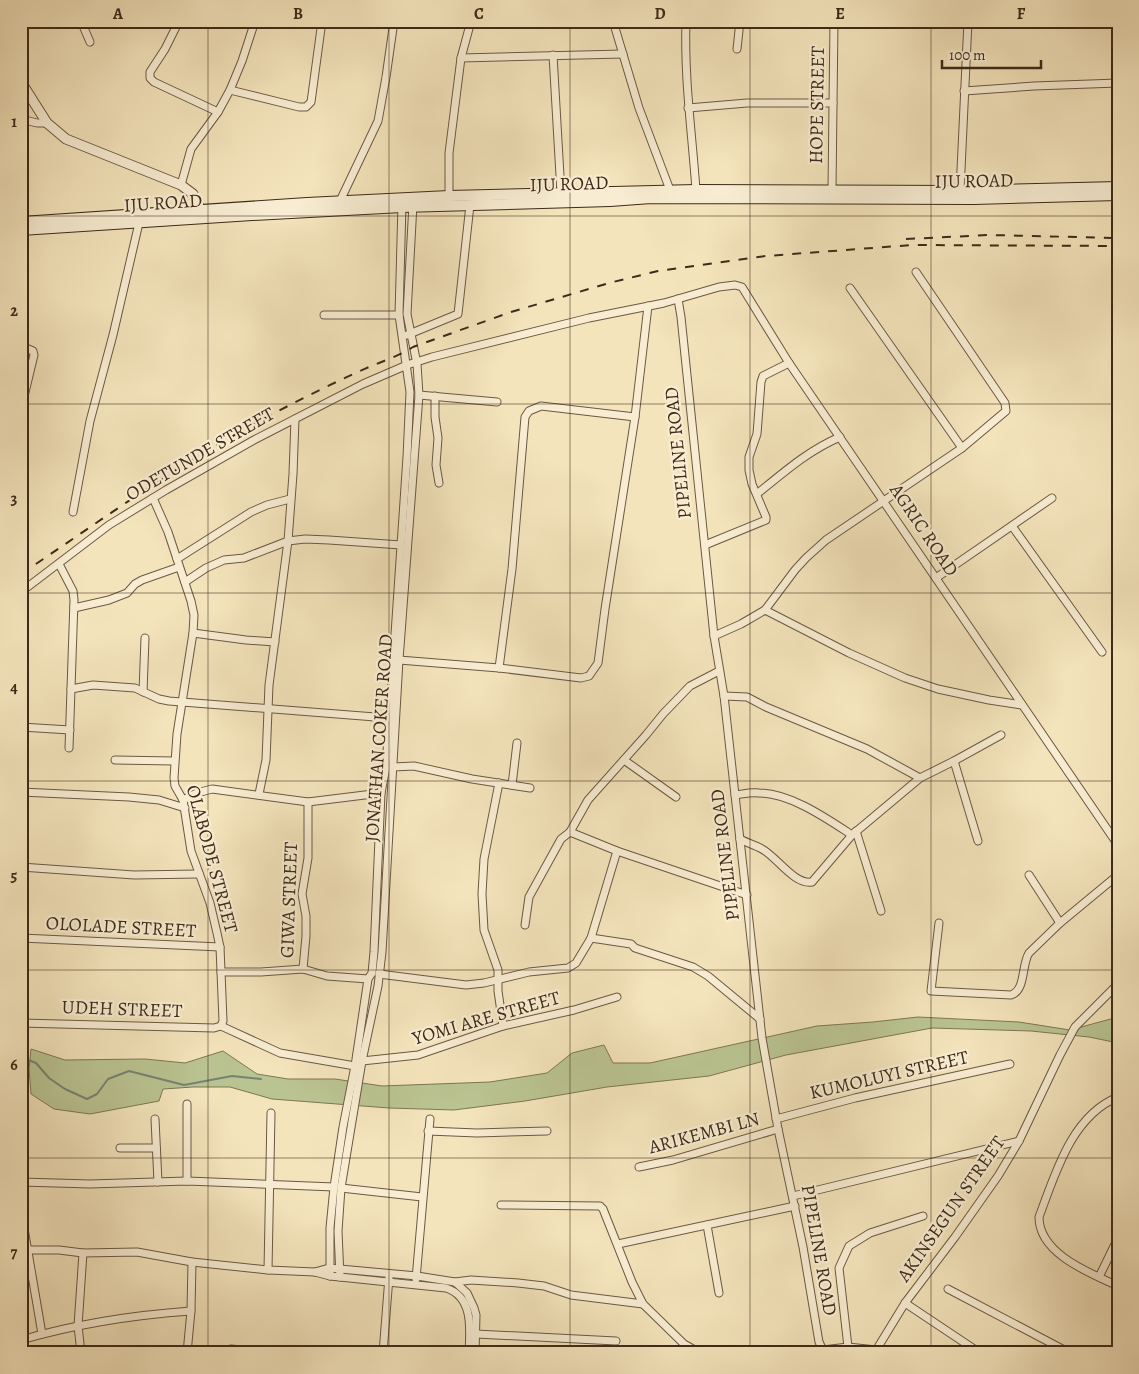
<svg xmlns="http://www.w3.org/2000/svg" width="1139" height="1374" viewBox="0 0 1139 1374" font-family="Alegreya,serif">
<style>
.green{fill:#bac492;stroke:#7c7756}
.lines{fill:none;stroke-linecap:round;stroke-linejoin:round}
.stream{stroke:#768375;stroke-width:2}
.minor-casing{stroke:#6c5842;stroke-width:9}
.tertiary-casing{stroke:#6c5842;stroke-width:11}
.secondary-casing{stroke:#3e2a19;stroke-width:12}
.minor{stroke:#f8edd3;stroke-width:7}
.tertiary{stroke:#f8edd3;stroke-width:9}
.secondary{stroke:#f8edd3;stroke-width:10}
.rail{stroke:#3e2a19;stroke-width:2;stroke-dasharray:9 9;stroke-linecap:butt}
.grid{fill:none;stroke:#3e2a19;stroke-width:1;stroke-opacity:0.55}
.labels{text-anchor:middle;dominant-baseline:central;stroke-width:4.5;stroke-linejoin:round;paint-order:stroke}
.street-label{font-size:19px;fill:#3e2a19;stroke:#f8edd3}
.neatline{fill:none;stroke:#3e2a19;stroke-width:2}
.grid-label{font-size:16px;text-anchor:middle;font-weight:bold;fill:#3e2a19}
</style>
<rect width="100%" height="100%" fill="#f4e4bc"/>
<filter id="stains"><feTurbulence type="fractalNoise" baseFrequency=".004" numOctaves="4"/><feColorMatrix values="0 0 0 0 .2 0 0 0 0 .09 0 0 0 0 .02 0 0 0 .5 -.17"/></filter>
<radialGradient id="worn" r=".72"><stop offset=".6" stop-color="#630" stop-opacity="0"/><stop offset="1" stop-color="#630" stop-opacity=".3"/></radialGradient>
<path class="green" d="M918 1017 1019 1022 1070 1030 1118 1017V1043L1089 1037 1031 1031 932 1028 786 1055 709 1076 607 1087 525 1101 454 1110 389 1108 272 1099 230 1087H193L163 1089 159 1101 90 1114 54 1109 31 1094 29 1069 31 1049 65 1060 145 1059 185 1063 223 1051 257 1074 288 1079H335L382 1086 490 1082 547 1073 572 1053 604 1045 613 1063H650L817 1026 873 1022Z"/>
<g class="lines">
<path class="stream" d="M21 1057 36 1063 49 1078 65 1089 87 1099 97 1094 108 1079 129 1071 184 1085 232 1076 261 1079"/>
<defs>
<g id="minor">
<path d="M81 21 90 42"/>
<path d="M179 21 165 49 150 72V78L154 82 218 112"/>
<path d="M613 21 639 108 670 190"/>
<path d="M686 21C684 78 692 133 696 190"/>
<path d="M737 49 740 21"/>
<path d="M553 55 561 193"/>
<path d="M461 58 623 54"/>
<path d="M230 90 299 107H306L311 102 322 21"/>
<path d="M964 91 1034 86 1118 83"/>
<path d="M688 108 747 103H833"/>
<path d="M21 119 37 123H47"/>
<path d="M181 185 191 149 218 112 230 90 242 61 255 21"/>
<path d="M832 189 834 21"/>
<path d="M960 191 968 21"/>
<path d="M449 196V153L461 58 471 21"/>
<path d="M340 201 378 121 386 77 394 21"/>
<path d="M850 288 962 448"/>
<path d="M678 299 681 317 714 636 724 696 762 1038 778 1129 803 1247 819 1342 823 1350 848 1347 876 1350"/>
<path d="M324 315H399"/>
<path d="M407 335 458 314 470 205"/>
<path d="M21 346 33 351 34 355 21 409"/>
<path d="M419 395 497 402"/>
<path d="M435 396V417L438 438 436 465 439 483"/>
<path d="M757 494C784 472 809 450 840 437"/>
<path d="M153 498 168 532 191 601 194 615 193 633 177 734 174 778 175 786 183 800 191 851 210 903 217 933 220 947 223 1021 221 1026"/>
<path d="M73 512 90 421 113 335 139 223"/>
<path d="M1012 526 1102 652"/>
<path d="M705 545 766 520V517L752 484 749 470V457L757 434 761 382 763 376 789 363"/>
<path d="M177 559 251 512 267 505 290 499"/>
<path d="M59 564 73 591 74 600 69 748"/>
<path d="M936 578 1052 498"/>
<path d="M185 582 206 568 224 560 244 558 288 541 305 539 329 540 401 545"/>
<path d="M21 592 109 525 166 490 254 440 363 384 407 365 432 357 589 318 664 303 719 287 735 285 742 287 789 363 1118 845"/>
<path d="M74 608 109 600 127 593 135 584 142 580 179 567"/>
<path d="M765 610 849 653 905 678 938 689 989 700 1022 705"/>
<path d="M193 633 246 640 275 642"/>
<path d="M714 636 741 624 765 610 795 570 806 558 826 540 962 448 1006 411 1005 403 916 272"/>
<path d="M399 660 499 668 581 678 589 676 598 663 605 609 635 417 648 306"/>
<path d="M499 668 512 569 525 417 529 411 541 406 635 417"/>
<path d="M71 689 93 685 135 688 159 699 169 701 388 718"/>
<path d="M143 692 145 638"/>
<path d="M724 696 747 697 766 707 867 749 920 778"/>
<path d="M21 727 70 730"/>
<path d="M115 760 174 761"/>
<path d="M624 760 676 797"/>
<path d="M954 761 978 841"/>
<path d="M393 767 414 766 472 779 530 788"/>
<path d="M499 783 484 859 482 894 484 930 498 970V991L503 1026"/>
<path d="M512 785 517 743"/>
<path d="M21 792 129 797 159 800 185 808"/>
<path d="M259 794 266 760 269 685 288 541 293 474 295 419"/>
<path d="M735 795C743 794 751 792 759 793 790 793 826 818 852 835"/>
<path d="M183 800 197 793 212 789 308 802 381 793"/>
<path d="M856 831 881 911"/>
<path d="M570 832 617 851 747 895"/>
<path d="M740 839C747 843 755 845 762 849 777 857 794 885 812 882L852 835 920 778 954 761 1001 735"/>
<path d="M21 867 134 875 199 874"/>
<path d="M1029 875 1060 923"/>
<path d="M939 923 931 991 1011 995C1026 990 1021 966 1029 953L1060 923 1118 875"/>
<path d="M525 925 529 897 561 839 570 832 588 800 646 735 663 714 690 686 719 671"/>
<path d="M21 938 220 947"/>
<path d="M591 938 631 944 635 948 693 967 708 976 760 1019"/>
<path d="M303 969 306 936V916L302 894 308 858V802"/>
<path d="M221 972H261L303 969 327 976 368 979"/>
<path d="M379 974 466 985 484 983 529 972 568 968 576 963 591 938 617 851"/>
<path d="M21 1023 214 1028 221 1026"/>
<path d="M221 1026 280 1053 355 1066"/>
<path d="M362 1061 418 1055 503 1026 574 1010 617 997"/>
<path d="M1118 1097C1071 1116 1055 1175 1039 1217 1039 1254 1090 1273 1118 1286"/>
<path d="M187 1104V1181"/>
<path d="M155 1119 158 1182"/>
<path d="M776 1119 855 1098 1010 1064"/>
<path d="M428 1131 477 1133 547 1131"/>
<path d="M120 1148H156"/>
<path d="M639 1167 673 1160 778 1129"/>
<path d="M21 1182 90 1184 187 1181 334 1187"/>
<path d="M341 1188 422 1197"/>
<path d="M793 1196 1019 1141"/>
<path d="M501 1205 600 1206 603 1209 632 1282 643 1304 684 1344 700 1353"/>
<path d="M21 1211 42 1334"/>
<path d="M707 1225 719 1293"/>
<path d="M618 1244 795 1206"/>
<path d="M29 1250H59L83 1253 137 1252 192 1262 268 1270 315 1272 330 1276 446 1288C474 1297 470 1330 469 1353"/>
<path d="M268 1270 271 1113"/>
<path d="M315 1272 329 1268 417 1276 455 1282 467 1293 474 1308 476 1315 475 1353"/>
<path d="M330 1276V1228L334 1187 343 1127 355 1066 368 979 372 973 374 952 381 793 386 767 407 457 410 392 399 315 402 204"/>
<path d="M340 1277 338 1231 341 1188 362 1061 378 986 382 952 399 660 419 395 417 364 407 314 413 204"/>
<path d="M1099 1277 1118 1238"/>
<path d="M416 1279 430 1119"/>
<path d="M455 1282 471 1280 518 1283 544 1286 571 1295 643 1304"/>
<path d="M948 1289 1070 1353"/>
<path d="M905 1303 980 1353"/>
<path d="M476 1334 616 1341"/>
<path d="M21 1340C76 1324 134 1315 191 1311"/>
<path d="M848 1347 839 1268 849 1246 870 1233 923 1216"/>
<path d="M231 1349 277 1353"/>
<path d="M875 1352 905 1303 955 1237 998 1176 1019 1141 1060 1055 1075 1027 1118 984"/>
<path d="M81 1353 78 1326 83 1253"/>
<path d="M187 1353 191 1311 192 1262"/>
<path d="M383 1353 389 1277"/>
<path d="M804 1353 823 1350"/>
</g>
<path id="tertiary" d="M21 82 47 123 66 139 181 185 193 194 200 209"/>
<g id="secondary">
<path d="M21 222 307 203 449 196 696 190 960 191 1118 187"/>
<path d="M21 230 252 215 402 207 610 201 651 198 974 199 1118 195"/>
</g>
</defs>
<use href="#minor" class="minor-casing"/>
<use href="#tertiary" class="tertiary-casing"/>
<use href="#secondary" class="secondary-casing"/>
<use href="#minor" class="minor"/>
<use href="#tertiary" class="tertiary"/>
<use href="#secondary" class="secondary"/>
<g class="rail">
<path d="M906 239 989 235 1118 238"/>
<path d="M21 574C93 526 164 474 240 432 279 410 318 390 358 372 376 363 396 358 413 347L511 312 609 283 658 271 766 256 912 245 1118 246"/>
</g>
</g>
<path class="grid" d="M208 21V1353M389 21V1353M570 21V1353M750 21V1353M931 21V1353M21 216H1118M21 404H1118M21 593H1118M21 781H1118M21 970H1118M21 1158H1118"/>
<g class="labels">
<g class="street-label">
<text transform="translate(817 105) rotate(-89)">HOPE STREET</text>
<text transform="translate(974 181) rotate(-1)">IJU ROAD</text>
<text transform="translate(569 184) rotate(-2)">IJU ROAD</text>
<text transform="translate(163 203) rotate(-4)">IJU ROAD</text>
<text transform="translate(678 453) rotate(-96)">PIPELINE ROAD</text>
<text transform="translate(200 454) rotate(-30)">ODETUNDE STREET</text>
<text transform="translate(924 530) rotate(56)">AGRIC ROAD</text>
<text transform="translate(379 738) rotate(-86)">JONATHAN COKER ROAD</text>
<text transform="translate(725 855) rotate(-97)">PIPELINE ROAD</text>
<text transform="translate(212 859) rotate(75)">OLABODE STREET</text>
<text transform="translate(289 900) rotate(-88)">GIWA STREET</text>
<text transform="translate(121 927) rotate(3)">OLOLADE STREET</text>
<text transform="translate(122 1009) rotate(2)">UDEH STREET</text>
<text transform="translate(486 1018) rotate(-16)">YOMI ARE STREET</text>
<text transform="translate(889 1075) rotate(-13)">KUMOLUYI STREET</text>
<text transform="translate(704 1133) rotate(-15)">ARIKEMBI LN</text>
<text transform="translate(951 1209) rotate(-55)">AKINSEGUN STREET</text>
<text transform="translate(819 1250) rotate(80)">PIPELINE ROAD</text>
</g>
</g>
<rect width="1139" height="1374" fill="none" stroke="#f4e4bc" stroke-width="55"/>
<path d="M942 60v8h99v-8" fill="none" stroke="#3e2a19" stroke-width="2.5"/>
<text x="949" y="60" font-size="15" fill="#3e2a19" stroke="#f8edd3" stroke-width="4" paint-order="stroke">100 m</text>
<rect x="28" y="28" width="1084" height="1318" class="neatline"/>
<g class="grid-label">
<text x="118" y="19">A</text>
<text x="298" y="19">B</text>
<text x="479" y="19">C</text>
<text x="660" y="19">D</text>
<text x="840" y="19">E</text>
<text x="1021" y="19">F</text>
<text x="14" y="127">1</text>
<text x="14" y="316">2</text>
<text x="14" y="504">3</text>
<text x="14" y="693">4</text>
<text x="14" y="881">5</text>
<text x="14" y="1070">6</text>
<text x="14" y="1258">7</text>
</g>
<rect width="100%" height="100%" filter="url(#stains)"/>
<rect width="100%" height="100%" fill="url(#worn)"/>
</svg>
